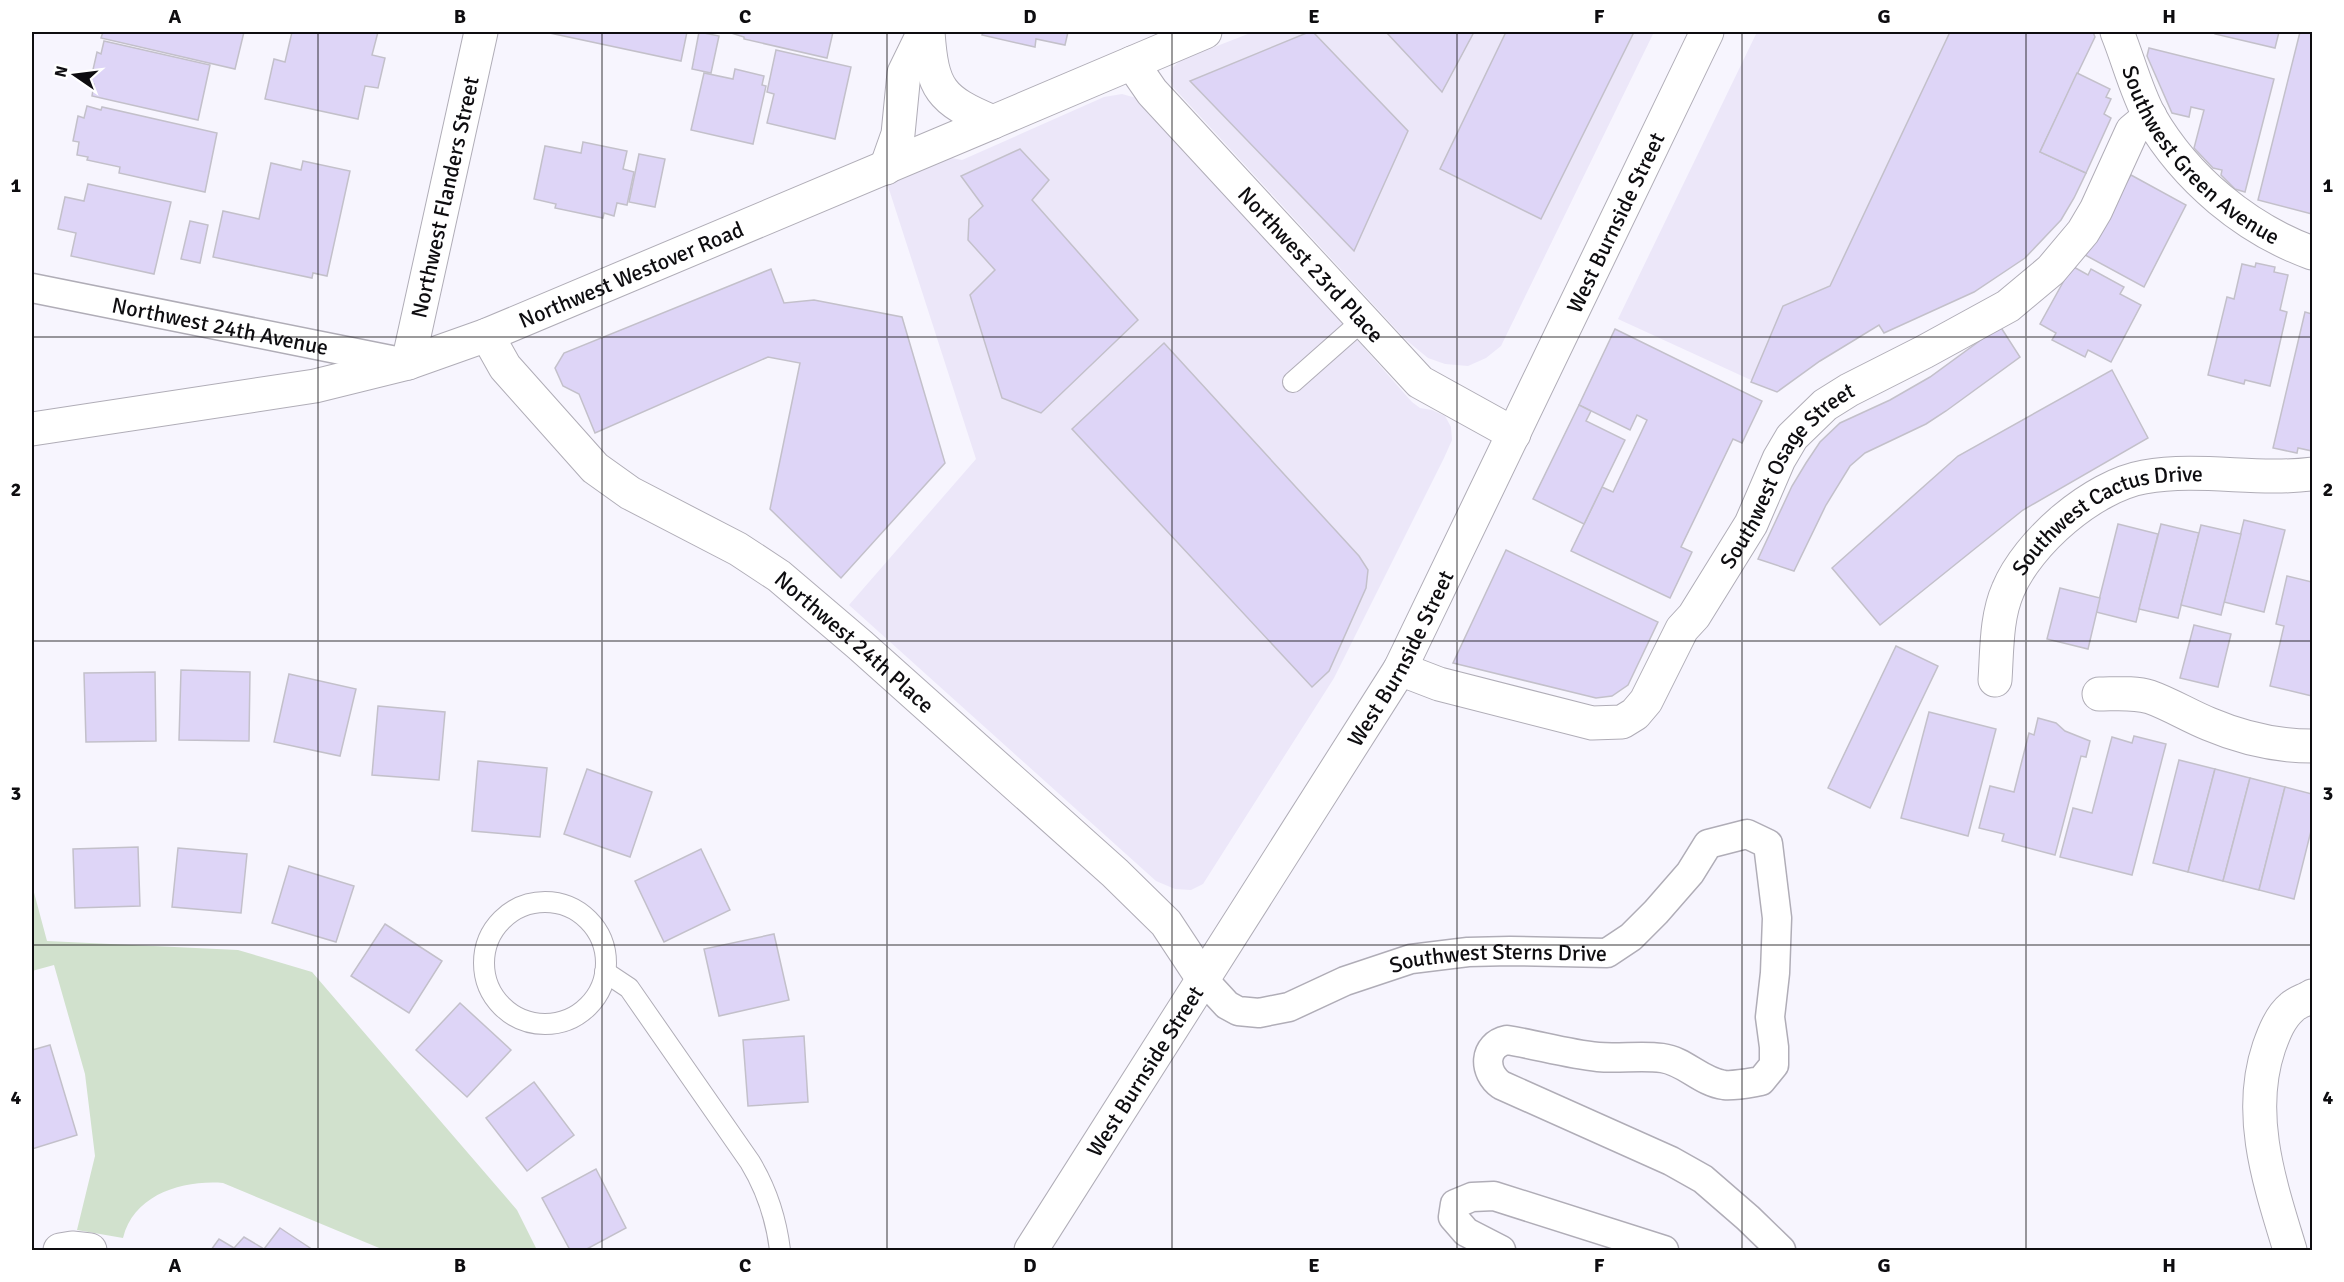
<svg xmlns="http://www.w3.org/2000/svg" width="2344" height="1282" viewBox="0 0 2344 1282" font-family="Signika,sans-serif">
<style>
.built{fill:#ece7f9}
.green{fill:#d1e1cd}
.building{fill:#ded5f7;stroke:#c3c0ca;stroke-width:1.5}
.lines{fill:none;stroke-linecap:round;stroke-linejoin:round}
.service-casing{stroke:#b0adb7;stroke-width:22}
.pedestrian-casing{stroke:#b0adb7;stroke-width:31}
.minor-casing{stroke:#b0adb7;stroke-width:35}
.tertiary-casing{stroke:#b0adb7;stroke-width:35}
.secondary-casing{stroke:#b0adb7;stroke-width:35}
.primary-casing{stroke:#b0adb7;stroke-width:35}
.service{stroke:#fff;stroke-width:20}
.pedestrian{stroke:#fff;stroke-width:28}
.minor{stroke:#fff;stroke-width:33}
.tertiary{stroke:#fff;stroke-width:33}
.secondary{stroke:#fff;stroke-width:33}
.primary{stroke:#fff;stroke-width:33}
.grid{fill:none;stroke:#0e0d10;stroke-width:1.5;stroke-opacity:0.55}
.labels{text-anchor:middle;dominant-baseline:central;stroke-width:4.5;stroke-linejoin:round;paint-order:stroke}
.street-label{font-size:22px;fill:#0e0d10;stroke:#fff}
.neatline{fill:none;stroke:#0e0d10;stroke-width:2}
.grid-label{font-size:20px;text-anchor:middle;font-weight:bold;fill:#0e0d10}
</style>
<rect width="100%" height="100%" fill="#f7f5fe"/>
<g class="built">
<path d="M1253 32H1654L1501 346 1486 358 1468 366 1445 364 1428 358 1406 340 1173 87 1171 81 1172 68 1181 60Z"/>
<path d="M1757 32H2093L2095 37 2077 73 2086 173 2061 220 2025 258 1974 292 1884 333 1879 325 1820 361 1777 392 1618 319Z"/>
<path d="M1122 94 1140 99 1157 114 1412 402 1420 408 1432 410 1445 416 1451 427 1452 440 1444 458 1334 678 1203 884 1191 890 1175 889 1156 881 849 605 976 459 886 180 942 156 962 160 1104 97Z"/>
</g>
<path class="green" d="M32 885 47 941 238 950 312 972 517 1210 537 1250H384L223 1183C183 1180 134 1194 123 1238L77 1230 95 1156 85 1074 54 965 32 971Z"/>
<g class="building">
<path d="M103 32H244L235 69 101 38Z"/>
<path d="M292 32H378L372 55 385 58 378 88 365 86 358 119 265 99 274 59 285 62Z"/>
<path d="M545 32H687L681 61Z"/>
<path d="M699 32 719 36 711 73 692 69Z"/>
<path d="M731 32H833L827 58 744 39V37L731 33Z"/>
<path d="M983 32H1068L1065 45 1036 39 1035 47 982 35Z"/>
<path d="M1309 32H1313L1408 131 1354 251 1190 81Z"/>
<path d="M1386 32H1474L1442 92Z"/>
<path d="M1506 32H1634L1541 219 1440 169Z"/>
<path d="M1950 32H2093L2095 37 2040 152 2086 173 2074 198 2061 220 2025 258 1974 292 1884 333 1879 325 1820 361 1777 392 1751 382 1783 306 1830 286Z"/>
<path d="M2215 32H2279L2275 48 2215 34Z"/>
<path d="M2300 32H2312V214L2258 200Z"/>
<path d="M104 41 210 65 198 120 92 96 94 84 90 83 97 52 101 54Z"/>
<path d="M2149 48 2274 79 2245 192 2235 189 2221 175 2222 170 2213 168 2194 148 2204 110 2191 107 2189 117 2172 113 2147 56Z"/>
<path d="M776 50 851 67 835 139 767 123 774 94 767 92Z"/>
<path d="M735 69 764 76 762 85 766 86 753 144 691 130 704 73 733 79Z"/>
<path d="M2077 73 2110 89 2106 97 2111 99 2104 114 2111 118 2086 173 2040 152Z"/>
<path d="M87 106 101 110 102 107 217 133 205 192 119 173 120 167 87 160 88 157 77 155 79 142 73 141 78 116 84 118Z"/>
<path d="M583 142 627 151 623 169 634 172 627 205 617 203 614 216 604 213 603 218 555 208 556 204 534 199 545 146 581 153Z"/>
<path d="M1020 149 1049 180 1032 200 1138 320 1041 413 1002 398 970 295 995 270 968 240 969 219 983 206 961 176Z"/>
<path d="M639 154 665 159 655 207 629 202Z"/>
<path d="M303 161 350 171 327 276 313 273 312 278 213 257 223 211 259 219 271 163 301 170Z"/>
<path d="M2131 175 2186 205 2144 287 2085 255Z"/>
<path d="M88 184 171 202 154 274 71 256 76 233 58 229 65 197 84 201Z"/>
<path d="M190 221 208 225 200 263 181 259Z"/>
<path d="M2256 263 2275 267 2274 272 2288 275 2280 310 2287 312 2270 386 2245 380 2244 384 2208 375 2227 297 2234 299 2242 264 2255 267Z"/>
<path d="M2072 266 2088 275 2091 269 2124 287 2120 294 2141 305 2111 362 2088 350 2085 357 2052 340 2056 333 2040 324Z"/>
<path d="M771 269 784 303 814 300 902 317 945 463 841 578 770 509 800 363 768 357 595 433 579 394 563 386 555 368 564 353Z"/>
<path d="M2305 312 2312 314V451L2298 448 2297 453 2273 448Z"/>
<path d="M2000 326 2020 357 1946 411 1926 424 1865 453 1850 466 1826 505 1794 571 1758 559 1792 486 1806 463 1820 442 1840 423 1890 400 1930 377Z"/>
<path d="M1615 329 1762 401 1742 443 1733 439 1681 547 1692 552 1670 598 1571 551 1602 487 1613 492 1647 420 1637 415 1630 430 1579 405Z"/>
<path d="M1164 343 1359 556 1368 570 1366 588 1329 671 1312 687 1072 429Z"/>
<path d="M2112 370 2148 438 2023 510 1880 625 1832 568 1958 456Z"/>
<path d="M1579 405 1591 411 1586 421 1625 440 1584 524 1533 499Z"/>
<path d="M2244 520 2285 530 2264 612 2224 602Z"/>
<path d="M2118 524 2158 534 2136 622 2096 612Z"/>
<path d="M2161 524 2199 533 2178 618 2139 609Z"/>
<path d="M2201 525 2241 534 2221 615 2181 605Z"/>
<path d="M1506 550 1658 622 1628 685 1612 696 1596 698 1453 663Z"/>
<path d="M2287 576 2312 582V696L2270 686 2284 626 2276 624Z"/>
<path d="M2060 588 2100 598 2088 649 2047 639Z"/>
<path d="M2194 625 2231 634 2218 687 2180 678Z"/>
<path d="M1896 646 1938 666 1870 808 1828 788Z"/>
<path d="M181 670 250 672 249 741 179 740Z"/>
<path d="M155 672 156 741 86 742 84 673Z"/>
<path d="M289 674 356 689 340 756 274 742Z"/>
<path d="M378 706 445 712 439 780 372 775Z"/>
<path d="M1929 712 1996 729 1968 836 1901 818Z"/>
<path d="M2038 718 2056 723 2065 731 2090 741 2086 757 2081 756 2055 855 2002 841 2004 834 1979 828 1990 786 2014 792 2029 733 2034 735Z"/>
<path d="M2134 736 2166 744 2132 875 2060 857 2073 808 2092 813 2112 737 2132 743Z"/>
<path d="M2179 760 2215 769 2188 872 2153 863Z"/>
<path d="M478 761 547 768 540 837 472 831Z"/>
<path d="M587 769 652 792 630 857 564 834Z"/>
<path d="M2215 769 2250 778 2223 881 2188 872Z"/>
<path d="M2250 778 2285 787 2259 890 2223 881Z"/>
<path d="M2285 787 2312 794V827L2294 899 2259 890Z"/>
<path d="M138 847 140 906 75 908 73 849Z"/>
<path d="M178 848 247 854 241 913 172 907Z"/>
<path d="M701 849 730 910 664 942 635 881Z"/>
<path d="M289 866 354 886 336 942 272 923Z"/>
<path d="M385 924 442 961 409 1013 351 976Z"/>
<path d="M774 934 789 1000 719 1016 704 949Z"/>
<path d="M460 1003 511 1050 467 1097 416 1050Z"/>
<path d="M804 1036 808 1102 748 1106 743 1040Z"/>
<path d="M50 1045 77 1135 32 1149V1050Z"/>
<path d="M534 1082 574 1135 527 1171 486 1118Z"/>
<path d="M596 1169 626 1228 585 1250H570L542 1198Z"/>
<path d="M280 1228 313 1250H211L219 1239 234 1248 244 1237 264 1249Z"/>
</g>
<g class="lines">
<defs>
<g id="service">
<path d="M1293 382 1362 321"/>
<circle cx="545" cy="963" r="61"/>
<path d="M605 972 629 988 750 1162C767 1190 776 1218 780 1250"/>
</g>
<g id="pedestrian">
<path id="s1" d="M32 288 406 363"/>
<path id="s2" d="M1203 979 1227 1005 1238 1011 1259 1013 1289 1007 1345 981 1411 959 1468 952 1510 951 1607 953 1631 937 1656 912 1690 873 1708 844 1747 834 1768 844 1777 918 1775 973 1770 1017 1774 1047V1065L1761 1081C1749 1083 1736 1086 1724 1085 1701 1082 1685 1061 1662 1058 1641 1055 1619 1059 1598 1057 1567 1054 1538 1045 1507 1040 1483 1045 1483 1072 1501 1085L1671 1161 1703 1179 1748 1218 1781 1250"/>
<path d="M1501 1250 1466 1232 1453 1217 1455 1204 1472 1197 1494 1196 1664 1250"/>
</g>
<g id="minor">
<path id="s3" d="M2117 32C2128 59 2136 91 2150 117 2186 179 2246 229 2312 253"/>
<path id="s4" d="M408 363 481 32"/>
<path id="s5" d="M1400 669 1439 684 1592 723 1622 722 1635 714 1646 701 1682 629 1694 616 1751 524 1779 459 1792 437 1825 405 1849 390 1924 352 2008 306 2051 270 2083 232 2096 210 2132 131 2150 116"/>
<path id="s6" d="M1995 680C1997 651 1996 617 2008 590 2028 542 2093 486 2144 477 2200 467 2256 481 2312 474"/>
<path d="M2099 694C2115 694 2134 692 2150 697 2170 704 2189 716 2209 724 2242 738 2276 746 2312 746"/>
<path d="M60 1250 72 1248 90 1250"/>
</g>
<g id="tertiary">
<path d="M1132 63 1205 32"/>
<path d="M886 168 898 134 904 73 924 32"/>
<path id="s7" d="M487 335 505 367 595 468 630 493 738 549 779 576 860 645 1115 873 1166 923 1203 979"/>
<path id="s8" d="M32 429 315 386 408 363 487 335 993 122"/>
<path d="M2290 1250C2270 1184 2246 1115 2269 1047 2274 1033 2280 1017 2292 1007 2297 1002 2306 1000 2312 996"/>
</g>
<g id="secondary">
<path id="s9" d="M928 32C932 89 940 100 993 122L1132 63 1152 92 1420 382 1514 434"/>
</g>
<g id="primary">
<path id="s10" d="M1031 1250 1400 669 1707 32"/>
</g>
</defs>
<use href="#service" class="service-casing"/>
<use href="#pedestrian" class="pedestrian-casing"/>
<use href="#minor" class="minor-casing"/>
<use href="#tertiary" class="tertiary-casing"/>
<use href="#secondary" class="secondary-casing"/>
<use href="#primary" class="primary-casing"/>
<use href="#service" class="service"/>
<use href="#pedestrian" class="pedestrian"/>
<use href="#minor" class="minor"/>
<use href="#tertiary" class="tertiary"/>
<use href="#secondary" class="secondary"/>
<use href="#primary" class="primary"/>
</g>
<path class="grid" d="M318 32V1250M602 32V1250M887 32V1250M1172 32V1250M1457 32V1250M1742 32V1250M2026 32V1250M32 337H2312M32 641H2312M32 945H2312"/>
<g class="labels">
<g class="street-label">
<text stroke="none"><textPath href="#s3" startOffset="153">Southwest Green Avenue</textPath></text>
<text stroke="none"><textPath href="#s4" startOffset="170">Northwest Flanders Street</textPath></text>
<text stroke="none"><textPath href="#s10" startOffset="1184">West Burnside Street</textPath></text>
<text stroke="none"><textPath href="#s9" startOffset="542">Northwest 23rd Place</textPath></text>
<text stroke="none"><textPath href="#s8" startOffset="622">Northwest Westover Road</textPath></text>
<text stroke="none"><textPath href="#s1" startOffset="192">Northwest 24th Avenue</textPath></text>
<text stroke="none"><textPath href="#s5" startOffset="531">Southwest Osage Street</textPath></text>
<text stroke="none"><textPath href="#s6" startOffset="222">Southwest Cactus Drive</textPath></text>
<text stroke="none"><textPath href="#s7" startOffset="486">Northwest 24th Place</textPath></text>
<text stroke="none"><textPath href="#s10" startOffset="698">West Burnside Street</textPath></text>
<text stroke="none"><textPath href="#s2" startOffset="318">Southwest Sterns Drive</textPath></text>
<text stroke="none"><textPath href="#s10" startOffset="212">West Burnside Street</textPath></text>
</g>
</g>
<rect width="2344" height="1282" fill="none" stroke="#ffffff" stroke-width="66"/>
<g transform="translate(75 75) rotate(284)" stroke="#ffffff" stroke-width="4.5" paint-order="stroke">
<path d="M0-4.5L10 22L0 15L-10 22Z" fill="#0e0d10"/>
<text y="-9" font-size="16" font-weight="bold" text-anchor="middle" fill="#0e0d10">N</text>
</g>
<rect x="33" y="33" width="2278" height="1216" class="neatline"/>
<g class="grid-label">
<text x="175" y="23">A</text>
<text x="460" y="23">B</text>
<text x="745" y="23">C</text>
<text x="1030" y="23">D</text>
<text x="1314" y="23">E</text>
<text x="1599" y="23">F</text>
<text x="1884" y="23">G</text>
<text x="2169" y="23">H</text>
<text x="16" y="192">1</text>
<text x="2328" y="192">1</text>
<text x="16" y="496">2</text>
<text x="2328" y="496">2</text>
<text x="16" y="800">3</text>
<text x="2328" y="800">3</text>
<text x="16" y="1104">4</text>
<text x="2328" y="1104">4</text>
<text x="175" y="1272">A</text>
<text x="460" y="1272">B</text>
<text x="745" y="1272">C</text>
<text x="1030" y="1272">D</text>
<text x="1314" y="1272">E</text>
<text x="1599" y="1272">F</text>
<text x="1884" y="1272">G</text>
<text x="2169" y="1272">H</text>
</g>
</svg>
